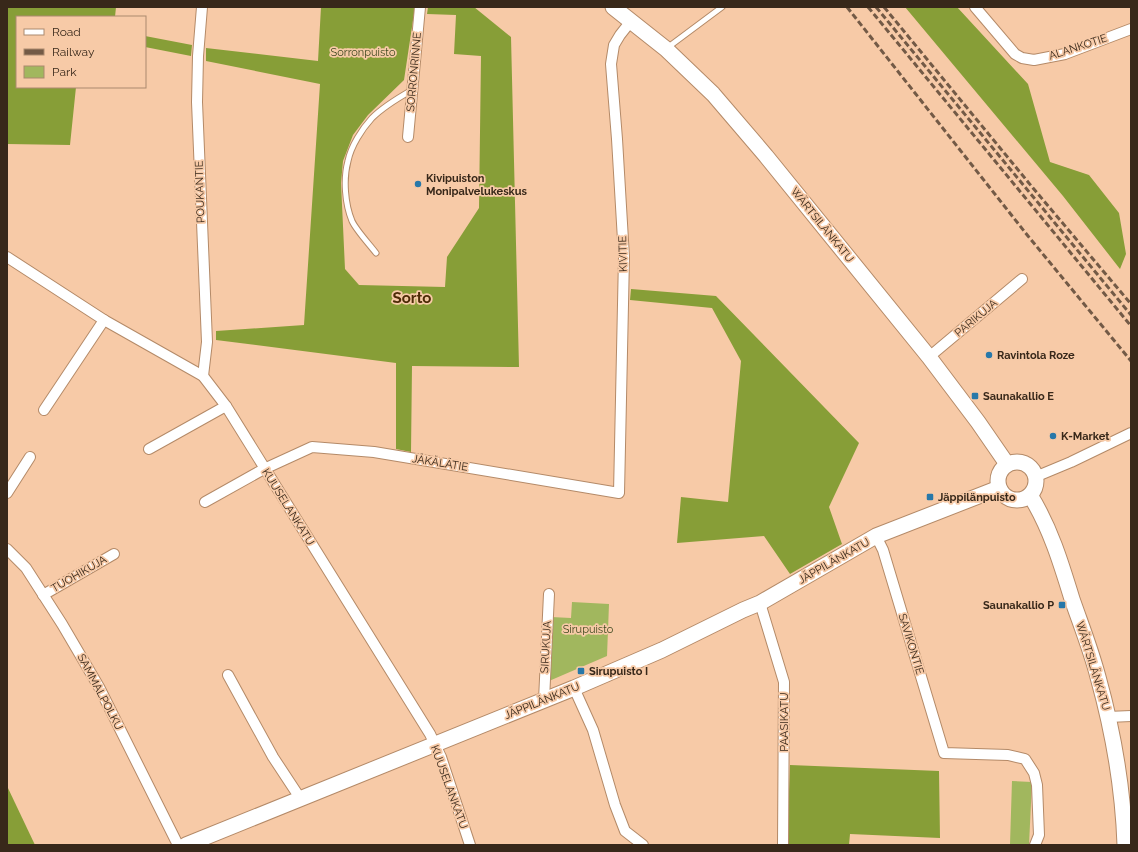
<svg xmlns="http://www.w3.org/2000/svg" width="1138" height="852" viewBox="0 0 1138 852" font-family="Raleway,sans-serif">
<style>
.green{fill:#a1b75e}
.forest{fill:#879e37}
.lines{fill:none;stroke-linecap:round;stroke-linejoin:round}
.lane-casing{stroke:#b48a68;stroke-width:7}
.street-casing{stroke:#b48a68;stroke-width:12}
.secondary-casing{stroke:#b48a68;stroke-width:17}
.lane{stroke:#fff;stroke-width:5}
.street{stroke:#fff;stroke-width:10}
.secondary{stroke:#fff;stroke-width:15}
.rail{stroke:#735a46;stroke-width:3;stroke-dasharray:6 3;stroke-linecap:butt}
.poi-dot{fill:#2878a9;stroke:#f7caa7;stroke-width:1.5}
.labels{text-anchor:middle;dominant-baseline:central;stroke-width:3.5;stroke-linejoin:round;paint-order:stroke}
.street-label{font-size:11px;fill:#38281a;stroke:#f7caa7}
.park-label{font-size:11px;fill:#3e481f;stroke:#f7caa7}
.poi-label{font-size:11px;font-weight:bold;fill:#38281a;stroke:#f7caa7;text-anchor:start}
.district-label{font-size:15px;font-weight:bold;fill:#4d2b07;stroke:#f7caa7}
</style>
<rect width="100%" height="100%" fill="#f7caa7"/>
<g class="green">
<path d="M572 602 609 604 607 656 549 681 551 617 571 618Z"/>
<path d="M1012 781 1032 782 1029 845 1010 844Z"/>
</g>
<g class="forest">
<path d="M7 7H116L115 17H17V87H76L70 145 7 144Z"/>
<path d="M321 7H415L404 80 368 115 353 135 343 161 341 183 345 269 359 285 445 287 447 257 479 208 481 56 454 54 456 15 427 14 428 7H474L511 37 519 367 412 366 411 452 396 449V363L216 340V331L304 325 320 84 206 61V48L318 61Z"/>
<path d="M905 7H957L1028 84 1050 162 1089 175 1119 213 1126 254 1120 269 1063 196Z"/>
<path d="M145 36 192 45 191 56 145 47Z"/>
<path d="M631 289 716 296 859 443 829 507 842 544 790 574 764 536 677 543 681 497 728 502 741 361 712 308 630 300Z"/>
<path d="M790 765 939 771 940 838 850 834 849 845H787Z"/>
<path d="M7 786 35 845H7Z"/>
</g>
<g class="lines">
<defs>
<g id="lane">
<path d="M667 48 722 7"/>
<path d="M376 253C370 245 356 230 352 221 345 204 343 179 348 161 351 146 362 129 372 118 383 107 398 98 412 90"/>
</g>
<g id="street">
<path d="M202 7 198 56 197 102 207 342 203 376"/>
<path d="M975 7 1015 54 1022 58 1034 60 1065 54 1131 29"/>
<path d="M408 137 420 7"/>
<path d="M7 257 104 320 203 376 226 406 430 734 441 757 470 845"/>
<path d="M929 357 1022 279"/>
<path d="M44 410 104 320"/>
<path d="M149 449 226 406"/>
<path d="M1035 477 1071 462 1131 433"/>
<path d="M7 493 30 457"/>
<path d="M205 502 264 469 312 447 374 452 619 493 624 257 617 139 611 64 614 45 620 35 631 21"/>
<path d="M876 536 883 550 944 753 1008 755 1025 759 1034 773 1037 785 1039 835 1035 845"/>
<path d="M7 549 26 568 62 624 99 687 178 845"/>
<path d="M43 595 114 554"/>
<path d="M760 603 784 682 783 845"/>
<path d="M228 675 273 757 300 798"/>
<path d="M574 688 593 730 615 805 625 831 643 845"/>
<path d="M544 700 549 594"/>
<path d="M1108 717 1131 716"/>
</g>
<g id="secondary">
<path d="M613 7 666 49 713 94 766 156 929 357 978 422 1007 464"/>
<circle cx="1017" cy="481" r="19"/>
<path d="M1030 495C1050 527 1061 563 1072 599 1081 625 1091 650 1098 677 1113 731 1123 788 1125 845"/>
<path d="M186 845 574 688 662 650 743 610 760 603 876 536 999 488"/>
</g>
</defs>
<use href="#lane" class="lane-casing"/>
<use href="#street" class="street-casing"/>
<use href="#secondary" class="secondary-casing"/>
<use href="#lane" class="lane"/>
<use href="#street" class="street"/>
<use href="#secondary" class="secondary"/>
<g class="rail">
<path d="M847 7 1028 236 1131 361"/>
<path d="M868 7 1131 326"/>
<path d="M876 7 1131 315"/>
<path d="M884 7 1033 188 1131 304"/>
</g>
</g>
<g class="poi-dot">
<circle cx="418" cy="184" r="4"/>
<circle cx="989" cy="355" r="4"/>
<rect x="971" y="392" width="8" height="8" rx="2"/>
<circle cx="1053" cy="436" r="4"/>
<rect x="926" y="493" width="8" height="8" rx="2"/>
<rect x="1058" y="601" width="8" height="8" rx="2"/>
<rect x="577" y="667" width="8" height="8" rx="2"/>
</g>
<g class="labels">
<g class="street-label">
<text transform="translate(1078 47) rotate(-18)">ALANKOTIE</text>
<text transform="translate(414 72) rotate(-85)">SORRONRINNE</text>
<text transform="translate(200 192) rotate(-92)">POUKANTIE</text>
<text transform="translate(822 225) rotate(51)">WÄRTSILÄNKATU</text>
<text transform="translate(623 254) rotate(-91)">KIVITIE</text>
<text transform="translate(976 318) rotate(-40)">PARIKUJA</text>
<text transform="translate(440 463) rotate(9)">JÄKÄLÄTIE</text>
<text transform="translate(288 507) rotate(58)">KUUSELANKATU</text>
<text transform="translate(834 561) rotate(-30)">JÄPPILÄNKATU</text>
<text transform="translate(79 574) rotate(-30)">TUOHIKUJA</text>
<text transform="translate(911 644) rotate(73)">SAVIKONTIE</text>
<text transform="translate(546 647) rotate(-87)">SIRUKUJA</text>
<text transform="translate(1093 666) rotate(73)">WÄRTSILÄNKATU</text>
<text transform="translate(100 692) rotate(62)">SAMMALPOLKU</text>
<text transform="translate(542 701) rotate(-22)">JÄPPILÄNKATU</text>
<text transform="translate(784 722) rotate(-90)">PAASIKATU</text>
<text transform="translate(449 787) rotate(70)">KUUSELANKATU</text>
</g>
<g class="park-label">
<text x="363" y="52">Sorronpuisto</text>
<text x="588" y="629">Sirupuisto</text>
</g>
<g class="poi-label">
<text x="426" y="178">Kivipuiston<tspan x="426" dy="13">Monipalvelukeskus</tspan></text>
<text x="997" y="355">Ravintola Roze</text>
<text x="983" y="396">Saunakallio E</text>
<text x="1061" y="436">K-Market</text>
<text x="938" y="497">Jäppilänpuisto</text>
<text x="1054" y="605" text-anchor="end">Saunakallio P</text>
<text x="589" y="671">Sirupuisto I</text>
</g>
<g class="district-label">
<text x="412" y="298">Sorto</text>
</g>
</g>
<rect width="1138" height="852" fill="none" stroke="#38281a" stroke-width="16"/>
<rect x="16" y="16" width="130" height="72" fill="#f7caa7" stroke="#ab896f"/>
<rect x="24" y="29" width="20" height="6" fill="#ffffff" stroke="#ab896f"/>
<text x="52" y="36" font-size="12" fill="#38281a">Road</text>
<rect x="24" y="49" width="20" height="6" fill="#735a46" stroke="#ab896f"/>
<text x="52" y="56" font-size="12" fill="#38281a">Railway</text>
<rect x="24" y="66" width="20" height="12" fill="#a1b75e" stroke="#ab896f"/>
<text x="52" y="76" font-size="12" fill="#38281a">Park</text>
</svg>
